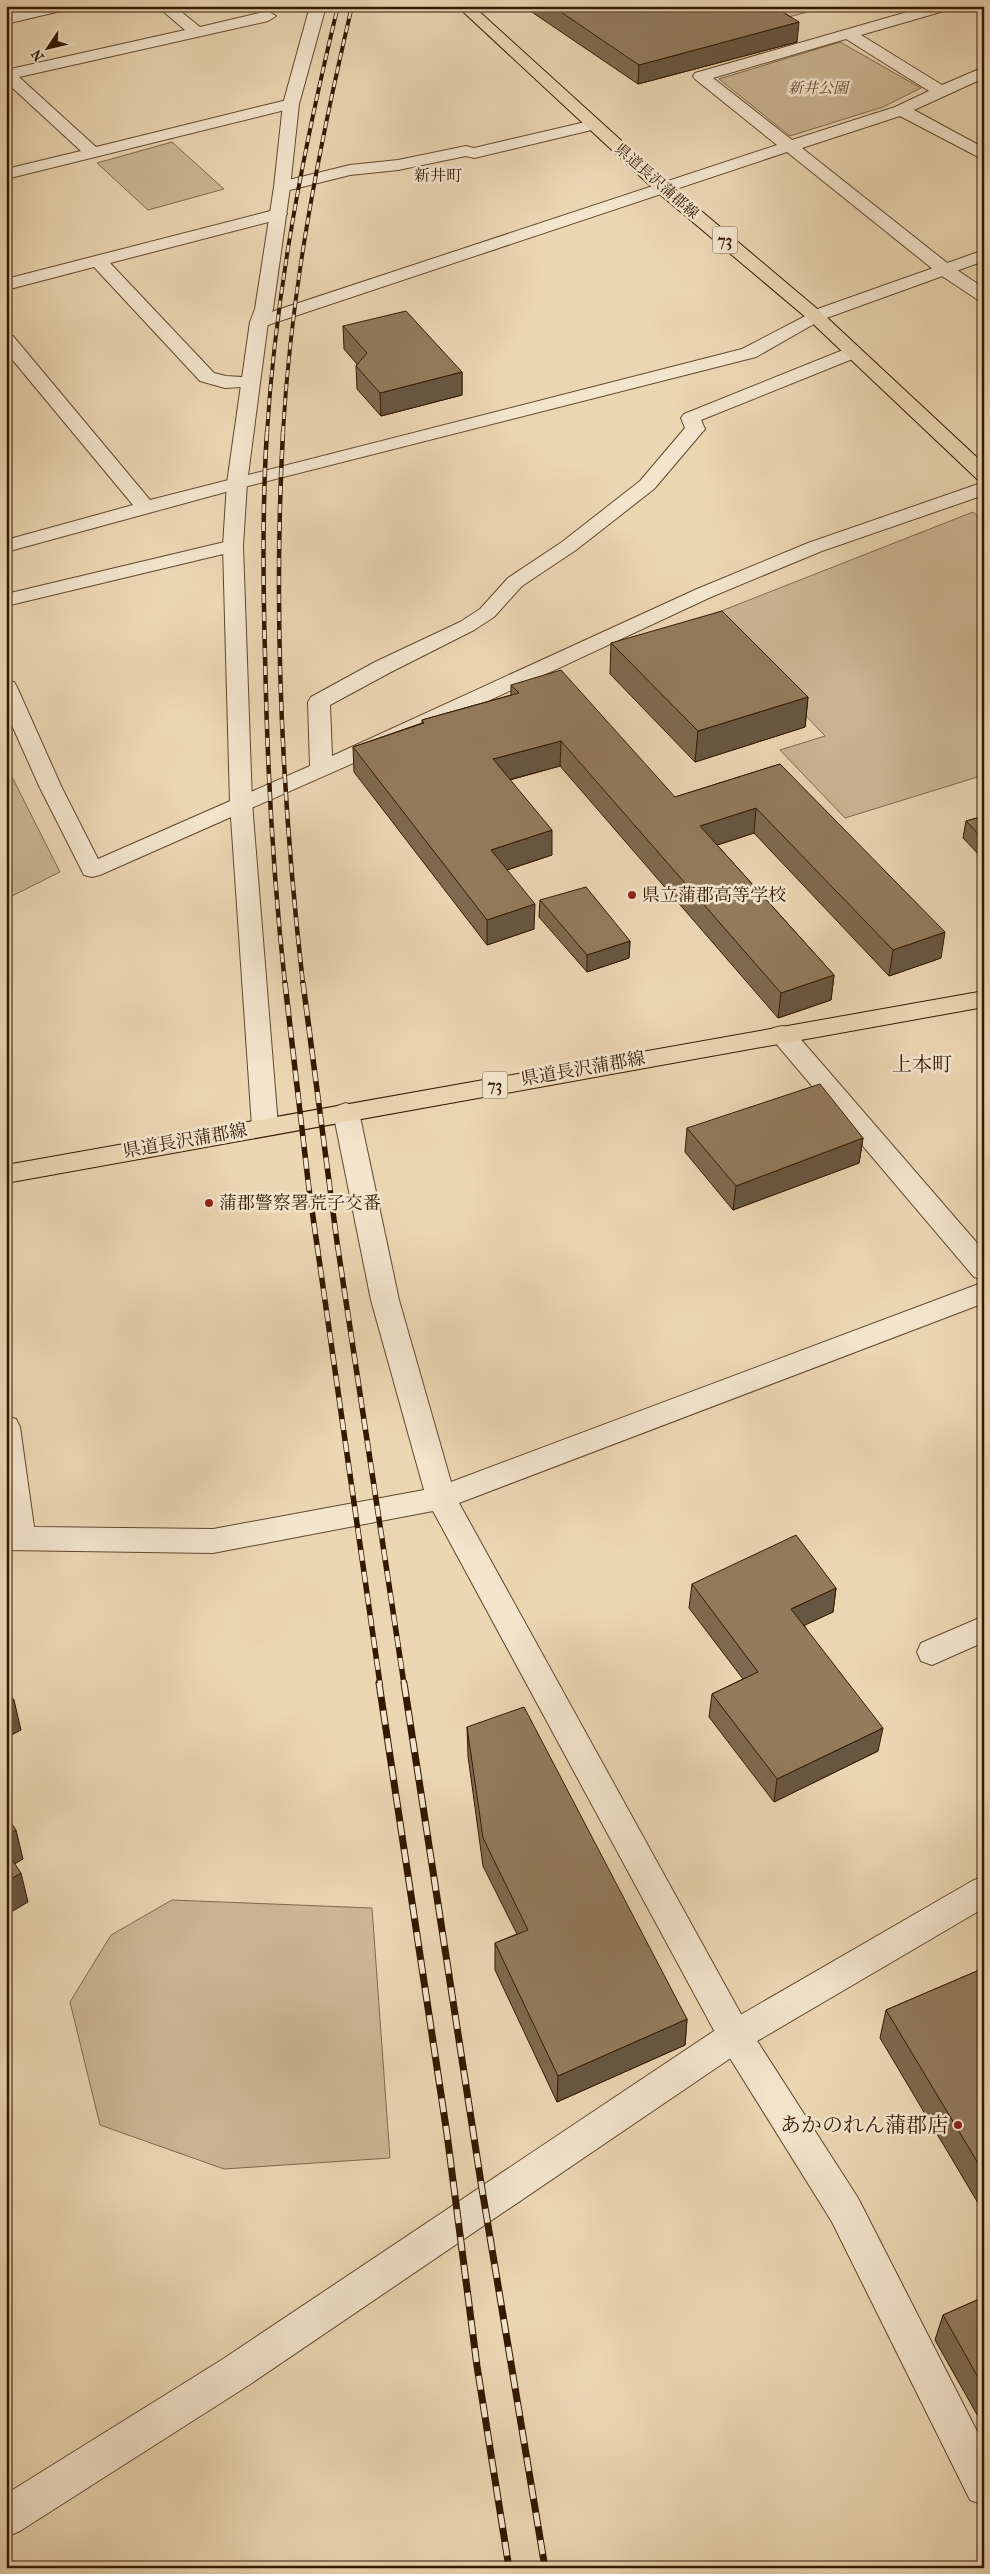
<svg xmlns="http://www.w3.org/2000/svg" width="990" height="2574" viewBox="0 0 990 2574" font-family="'IM FELL French Canon','Noto Serif JP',serif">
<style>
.green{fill:#ccb694;stroke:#80684a}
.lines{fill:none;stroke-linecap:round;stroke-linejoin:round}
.minor-casing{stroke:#61482c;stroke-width:2}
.tertiary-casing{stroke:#61482c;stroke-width:2}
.primary-casing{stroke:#331900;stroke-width:2}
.minor{fill:#f2e4cd;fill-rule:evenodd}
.tertiary{fill:#f2e4cd;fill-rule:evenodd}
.primary{fill:#ebd6b2;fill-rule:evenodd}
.rail-far3-casing{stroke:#331900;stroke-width:4}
.rail-far2-casing{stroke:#331900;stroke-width:4.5}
.rail-far1-casing{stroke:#331900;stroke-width:5.5}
.rail-casing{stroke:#331900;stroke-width:7}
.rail-far3{stroke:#f2e4cd;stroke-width:2.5;stroke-dasharray:7;stroke-linecap:butt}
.rail-far2{stroke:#f2e4cd;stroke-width:3;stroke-dasharray:9;stroke-linecap:butt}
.rail-far1{stroke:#f2e4cd;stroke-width:4;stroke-dasharray:11;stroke-linecap:butt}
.rail{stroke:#f2e4cd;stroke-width:5;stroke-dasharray:14;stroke-linecap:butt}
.wall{fill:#7e6a50;stroke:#331900}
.shaded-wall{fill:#675641;stroke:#331900}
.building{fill:#937b5d;stroke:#331900}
.poi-dot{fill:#8f2418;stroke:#f2e4cd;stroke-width:2}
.labels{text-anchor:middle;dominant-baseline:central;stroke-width:5;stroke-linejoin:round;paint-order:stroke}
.far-park-label{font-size:15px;font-style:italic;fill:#61482c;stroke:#f2e4cd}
.far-street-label{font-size:15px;fill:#331900;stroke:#f2e4cd}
.far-quarter-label{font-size:16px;fill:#331900;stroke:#f2e4cd}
.shield{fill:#f2e4cd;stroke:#6c563e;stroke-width:1}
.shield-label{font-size:16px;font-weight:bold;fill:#331900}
.poi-label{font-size:18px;fill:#331900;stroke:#f2e4cd;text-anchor:start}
.street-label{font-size:18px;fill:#331900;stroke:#f2e4cd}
.quarter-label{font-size:20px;fill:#331900;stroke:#f2e4cd}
.near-poi-label{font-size:21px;fill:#331900;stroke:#f2e4cd;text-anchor:end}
</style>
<rect width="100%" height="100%" fill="#ebd6b2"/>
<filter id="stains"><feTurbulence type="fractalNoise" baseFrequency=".004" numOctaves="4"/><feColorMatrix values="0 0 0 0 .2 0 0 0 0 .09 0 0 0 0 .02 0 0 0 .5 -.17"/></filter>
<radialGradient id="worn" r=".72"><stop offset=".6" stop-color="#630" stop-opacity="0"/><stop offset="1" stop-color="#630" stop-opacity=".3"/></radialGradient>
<g class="green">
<path d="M750 6H831L773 21Z"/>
<path d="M840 42 921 88 883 107 790 136 719 79Z"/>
<path d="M172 142 224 189 148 210 97 163Z"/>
<path d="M973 512 984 522V775L845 818 780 750 825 736 711 615Z"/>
<path d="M6 765 60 872 6 899Z"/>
<path d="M172 1900 372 1908 390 2158 224 2169 100 2125 70 2002 111 1935Z"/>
</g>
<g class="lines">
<defs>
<g id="minor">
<path d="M157 6H174L200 27 268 11 276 16 268 21 19 77 96 147 291 99 299 104 297 107 6 179V169L81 151 6 82V70L185 30Z"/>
<path d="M928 6H953L951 9 861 35 942 85 984 67V78L914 110 984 148V160L900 116 802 148 951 266 984 288V301L978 300 939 274 787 152 265 326H253L250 322 253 318 777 145 695 79 693 76 695 73ZM846 39 929 91 895 107 792 140 713 78Z"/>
<path d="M594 120 602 125 600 128 474 158 466 156 398 170 350 175 282 192 276 191 274 187 276 183 350 165 398 160 466 146 474 148Z"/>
<path d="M278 209 284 210 287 214 284 218 110 263 214 373 226 376 258 378 260 382 258 386 225 388 200 381 94 267 6 290V279Z"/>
<path d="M815 311 821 312 824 316 821 320 756 357 244 487 6 552V540L133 505 6 352V335L13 336 150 500 742 349Z"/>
<path d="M853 346 860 348 862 352 860 356 701 420 705 429 654 489 576 550 522 586 494 617 474 630 391 672 330 705 332 756 697 589 808 543 984 482V495L822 551 711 597 383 750 100 875 92 877 84 875 40 788 6 712V681L14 682 17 687 62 788 98 859 310 766 308 702 311 697 375 662 460 622 480 609 508 578 562 542 640 481 685 428 681 418 684 414Z"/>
<path d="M233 540 240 542 243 546 240 550 6 606V594Z"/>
<path d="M782 1026 791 1028 984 1251V1280L974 1277 773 1040 769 1034 773 1028Z"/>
<path d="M346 1103 355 1106 359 1112 399 1300 451 1482 984 1282V1303L459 1503 747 2025 858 2198 984 2445V2505L970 2500 832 2222 723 2047 433 1511 213 1553 6 1550V1416L16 1419 20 1427 34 1527 213 1529 424 1490 371 1300 333 1112 337 1106Z"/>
<path d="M984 1616V1642L932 1665 921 1661 917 1652 921 1643Z"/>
</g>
<g id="tertiary">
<path d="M42 6H71L69 9 6 24V14Z"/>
<path d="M310 6H326L299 104 290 187 273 309 268 322 247 483 243 546 252 803 278 1126 274 1132 265 1135 256 1132 252 1126 230 803 223 546 227 483 250 322 255 309 274 187 283 104Z"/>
<path d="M984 250V261L821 320H809L806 316 809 312Z"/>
<path d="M984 1876V1908L747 2047 249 2385 20 2531 6 2537V2494L223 2359 723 2025 972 1881Z"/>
</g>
<g id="primary">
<path d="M457 6H473L668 183 821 312 984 464V481L977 479 809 320 656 191Z"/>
<path d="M984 991V1007L6 1183V1165Z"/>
</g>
</defs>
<use href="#minor" class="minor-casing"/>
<use href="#tertiary" class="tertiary-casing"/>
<use href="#primary" class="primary-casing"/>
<use href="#minor" class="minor"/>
<use href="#tertiary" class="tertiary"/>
<use href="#primary" class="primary"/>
<defs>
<g id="rail-far3">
<path d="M267 433C276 289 304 146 338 6"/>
<path d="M283 433C291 289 319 147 352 6"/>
</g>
<g id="rail-far2">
<path d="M267 432C262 506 263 581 265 655 267 765 273 875 285 984"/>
<path d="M283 432C273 616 282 801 303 984"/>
</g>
<g id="rail-far1">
<path d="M285 983 309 1189 380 1684"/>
<path d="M303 983 337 1242 404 1684"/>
</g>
<g id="rail">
<path d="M379 1683 447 2134 477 2366 509 2568"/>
<path d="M404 1683 481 2183 545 2568"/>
</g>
</defs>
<use href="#rail-far3" class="rail-far3-casing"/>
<use href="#rail-far2" class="rail-far2-casing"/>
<use href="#rail-far1" class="rail-far1-casing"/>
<use href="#rail" class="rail-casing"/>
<use href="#rail-far3" class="rail-far3"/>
<use href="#rail-far2" class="rail-far2"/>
<use href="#rail-far1" class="rail-far1"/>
<use href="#rail" class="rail"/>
</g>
<g class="wall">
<path d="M523 6H773L797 42 638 84Z"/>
<path d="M343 326 462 372V395L381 416 357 389 356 366 357 364 344 349Z"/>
<path d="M611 643 808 697 805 727 695 762 610 674Z"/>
<path d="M511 685 675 797 780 764 941 958 889 976 754 833 717 845 834 975 831 1000 778 1018 560 766 510 780 552 855 507 870 534 929 487 945 354 772 353 747 422 723V720L511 695Z"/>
<path d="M984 816V860L963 838 966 821Z"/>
<path d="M540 900 630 941 629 958 587 972 539 917Z"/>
<path d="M687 1128 863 1138 859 1163 733 1210 685 1152Z"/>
<path d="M692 1584 836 1588 833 1612 804 1625 878 1751 774 1802 709 1717 712 1694 743 1679 689 1608Z"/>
<path d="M467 1727 687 2019 685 2045 557 2102 495 1970V1943L517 1934 483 1866 468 1756Z"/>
<path d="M984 1968V2213L880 2038 886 2010Z"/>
<path d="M984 2297V2427L935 2340 943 2315Z"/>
</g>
<g class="shaded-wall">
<path d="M799 22 797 42 638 84 639 65Z"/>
<path d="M462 372V395L381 416 380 393Z"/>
<path d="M808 697 805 727 695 762 698 731Z"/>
<path d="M561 741 560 766 493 784V759Z"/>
<path d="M756 808 754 833 699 851 700 826Z"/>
<path d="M552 830V855L491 875V850Z"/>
<path d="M535 904 534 929 487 945V920Z"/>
<path d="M945 932 941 958 889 976 893 950Z"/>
<path d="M630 941 629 958 587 972V955Z"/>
<path d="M834 975 831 1000 778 1018 781 993Z"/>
<path d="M863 1138 859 1163 733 1210 736 1186Z"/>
<path d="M836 1588 833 1612 788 1633 791 1609Z"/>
<path d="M14 1700 21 1730 6 1738V1704Z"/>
<path d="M883 1728 878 1751 774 1802 777 1779Z"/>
<path d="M16 1830 23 1859 6 1869V1836Z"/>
<path d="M21 1873 28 1902 6 1915V1882Z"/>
<path d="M687 2019 685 2045 557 2102 558 2076Z"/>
</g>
<g class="building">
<path d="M552 6H773L799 22 639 65Z"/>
<path d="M406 311 462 372 380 393 356 366 367 353 343 326Z"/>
<path d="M722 611 808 697 698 731 611 643Z"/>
<path d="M561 670 675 797 780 764 945 932 893 950 756 808 700 826 834 975 781 993 561 741 493 759 552 830 491 850 535 904 487 920 353 747 424 723 422 720 519 693 511 685Z"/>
<path d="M984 816V840L966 821Z"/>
<path d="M586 887 630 941 587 955 540 900Z"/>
<path d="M820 1084 863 1138 736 1186 687 1128Z"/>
<path d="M796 1535 836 1588 791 1609 883 1728 777 1779 712 1694 758 1672 692 1584Z"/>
<path d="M6 1689 14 1700 6 1704Z"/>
<path d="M524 1707 687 2019 558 2076 495 1943 528 1930 483 1838 467 1727Z"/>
<path d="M6 1815 16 1830 6 1836Z"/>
<path d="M6 1851 21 1873 6 1882Z"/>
<path d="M984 1968V2173L886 2010Z"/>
<path d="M984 2297V2388L943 2315Z"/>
</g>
<g class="poi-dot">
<circle cx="632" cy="895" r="5"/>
<circle cx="209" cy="1203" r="5"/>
<circle cx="958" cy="2125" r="5"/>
</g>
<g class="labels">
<g class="far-park-label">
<text x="818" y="88">新井公園</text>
</g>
<g class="far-street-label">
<text transform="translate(657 181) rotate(41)">県道長沢蒲郡線</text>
</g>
<g class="far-quarter-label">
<text x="438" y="175">新井町</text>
</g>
<g class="shield">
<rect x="712.5" y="226.5" width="25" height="27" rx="4"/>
<rect x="482.5" y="1071.5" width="25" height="27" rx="4"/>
</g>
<g class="shield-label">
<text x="725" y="240">73</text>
<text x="495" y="1085">73</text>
</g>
<g class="poi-label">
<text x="642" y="895">県立蒲郡高等学校</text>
<text x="219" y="1203">蒲郡警察署荒子交番</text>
</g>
<g class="street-label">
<text transform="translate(583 1069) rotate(-10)">県道長沢蒲郡線</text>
<text transform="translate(185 1141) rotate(-10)">県道長沢蒲郡線</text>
</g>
<g class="quarter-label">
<text x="922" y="1064">上本町</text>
</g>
<g class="near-poi-label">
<text x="948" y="2125">あかのれん蒲郡店</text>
</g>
</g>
<rect width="990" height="2574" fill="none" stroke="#ebd6b2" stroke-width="25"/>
<rect x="8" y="8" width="975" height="2559" fill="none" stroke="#331900" stroke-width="2.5"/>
<rect x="12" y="12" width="965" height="2549" fill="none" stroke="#331900"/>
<g transform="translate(48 48) rotate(235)" stroke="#f2e4cd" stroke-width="4" paint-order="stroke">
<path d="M0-4L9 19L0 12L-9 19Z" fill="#331900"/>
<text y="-8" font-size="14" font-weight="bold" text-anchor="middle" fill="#331900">N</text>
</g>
<rect width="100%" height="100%" filter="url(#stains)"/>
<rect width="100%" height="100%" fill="url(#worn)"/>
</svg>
